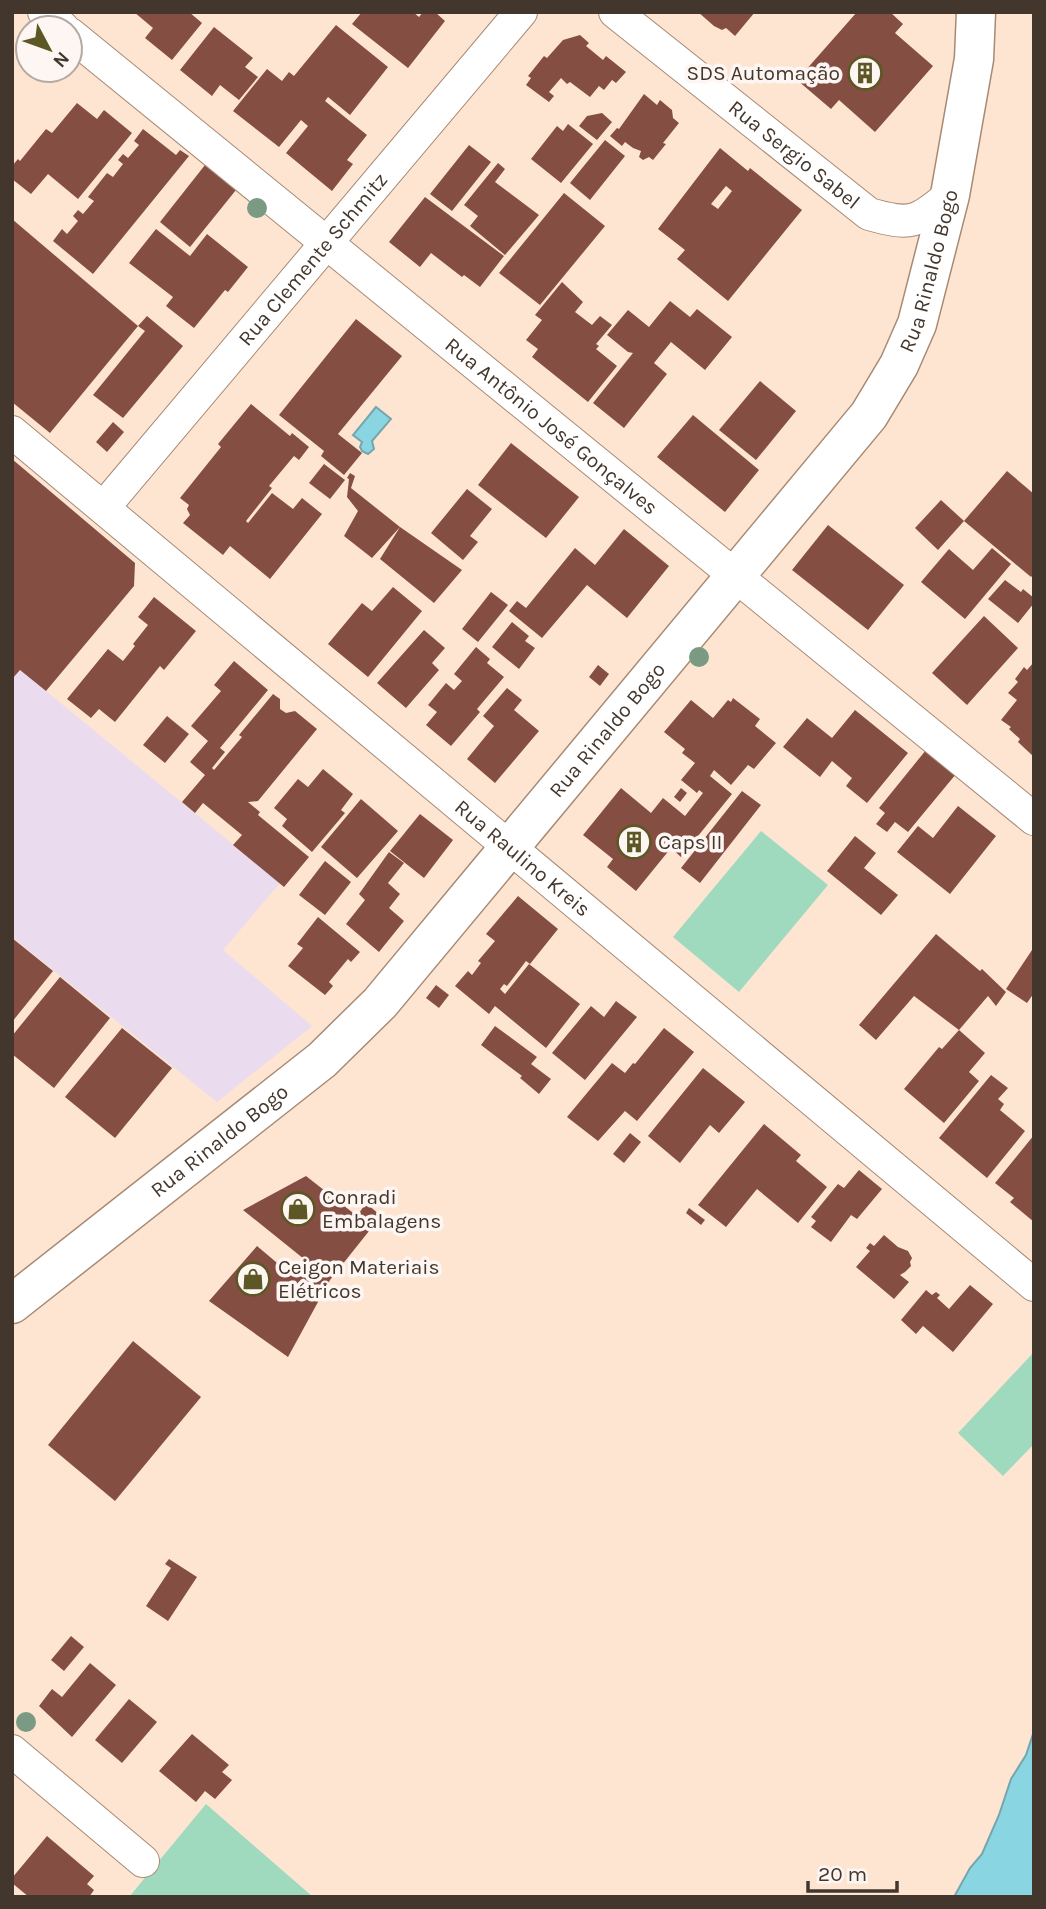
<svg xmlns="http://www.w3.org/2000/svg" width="1046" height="1909" viewBox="0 0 1046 1909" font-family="Karla,sans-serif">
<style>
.industrial{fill:#eadbee}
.green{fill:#9fdabe}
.water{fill:#8ad5e2;stroke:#75a6ac;stroke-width:2}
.building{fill:#854e43;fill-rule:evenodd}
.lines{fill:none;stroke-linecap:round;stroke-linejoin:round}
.minor-casing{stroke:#a78a74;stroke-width:34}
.major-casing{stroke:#a78a74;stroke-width:41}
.minor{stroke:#fff;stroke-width:32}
.major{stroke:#fff;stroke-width:38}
.tree{fill:#7a9a83}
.labels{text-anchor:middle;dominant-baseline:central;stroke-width:7;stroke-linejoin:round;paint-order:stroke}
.poi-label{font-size:21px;fill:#43372d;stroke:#fdf6f2;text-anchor:start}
.street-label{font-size:21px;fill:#43372d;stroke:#fdf6f2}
</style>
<rect width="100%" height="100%" fill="#fee5d2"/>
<path class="industrial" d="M12 459 135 563 134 586 46 691 280 883 223 950 312 1026 217 1102 12 937Z"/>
<g class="green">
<path d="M761 831 828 885 739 992 673 937Z"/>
<path d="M1034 1352V1444L1003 1476 958 1433Z"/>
<path d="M206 1804 313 1897H129Z"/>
</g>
<g class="water">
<path d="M376 407 391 419 372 441 374 449 368 454 362 451 360 447 362 442 353 435Z"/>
<path d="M1034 1731V1897H954L970 1868 982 1854 999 1815 1011 1779 1026 1755Z"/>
</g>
<g class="building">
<path d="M134 12H189L202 23 172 60 145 38 153 28Z"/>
<path d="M362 12H413L419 17 423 12H435L445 21 408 68 352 24Z"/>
<path d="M698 12H755L735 36 726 28 722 30 714 26Z"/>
<path d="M857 12H890L903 24 895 33 933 66 875 132 839 100 831 109 797 80Z"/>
<path d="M336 25 388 67 350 115 328 97 325 101 367 135 347 160 353 164 332 191 286 153 308 126 301 120 279 147 233 111 267 69 282 81 289 72 294 76Z"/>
<path d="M214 27 253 58 245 67 258 77 239 100 220 85 212 96 180 70Z"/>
<path d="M580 35 589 43 586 46 603 60 606 56 626 72 616 83 612 80 604 90 599 86 590 97 570 82 567 84 561 78 549 92 554 96 549 102 526 85 531 78 528 76 544 56 547 58 563 40Z"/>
<path d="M644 94 657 105 660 100 672 110 673 118 679 123 663 143 666 144 653 160 649 157 643 160 639 157 641 151 633 148 625 142 622 146 610 136 617 128 619 129Z"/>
<path d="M77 103 97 119 104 110 132 133 78 199 48 174 31 194 12 179V166L18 159 20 161 46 129 52 133Z"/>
<path d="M602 113 612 122 597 140 579 126 587 116Z"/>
<path d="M568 124 593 144 561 183 531 159 557 126 563 131Z"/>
<path d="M143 129 176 155 180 150 189 156 93 274 53 241 62 229 67 234 78 221 73 216 78 210 83 214 94 201 88 197 107 173 113 177 123 164 118 160 123 154 128 158 139 145 134 141Z"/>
<path d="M605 140 625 156 590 200 570 183Z"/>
<path d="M469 145 491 162 452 211 430 194Z"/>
<path d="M720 148 748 171 750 168 802 210 728 301 677 259 685 250 658 229ZM726 186 732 191 718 209 711 204Z"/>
<path d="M498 163 505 169 495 182 539 215 505 255 470 226 478 216 464 205Z"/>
<path d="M205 165 236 190 190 247 160 222Z"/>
<path d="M564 193 605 226 540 305 499 273Z"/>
<path d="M425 197 504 256 480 287 464 275 462 277 431 253 420 267 389 242Z"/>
<path d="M12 219 138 326 50 433 12 402Z"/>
<path d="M156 229 190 256 207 234 248 267 228 292 225 290 194 328 166 306 173 297 129 263Z"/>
<path d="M562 282 583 302 575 312 592 325 600 316 612 325 596 344 599 346 596 349 617 366 588 402 532 357 538 349 526 340 542 320 535 315Z"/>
<path d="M670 301 690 317 697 309 732 337 705 370 671 342 654 363 667 374 624 428 593 403 633 353 628 352 607 335 628 310 649 327Z"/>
<path d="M147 316 183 346 123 418 93 395 145 331 138 326Z"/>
<path d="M356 319 402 356 338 434 362 453 344 475 321 456 324 451 279 415Z"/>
<path d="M760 381 796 411 756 460 719 430Z"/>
<path d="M251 404 290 436 292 433 309 447 299 460 294 456 269 486 272 488 246 521 248 523 272 493 293 509 302 498 322 514 270 579 230 546 223 555 183 523 190 515 187 509 189 505 180 498 221 447 218 444Z"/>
<path d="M693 415 759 470 725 512 657 457Z"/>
<path d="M113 422 124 432 107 452 96 442Z"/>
<path d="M511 443 579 497 546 538 478 485Z"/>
<path d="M12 459 135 563 134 586 46 691 20 670 12 679Z"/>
<path d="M324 464 345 480 330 499 309 483Z"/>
<path d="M1007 471 1034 494V574L1031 577 964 521Z"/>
<path d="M350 473 355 476 351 488 400 527 462 570 434 603 380 559 400 527 372 558 344 536 358 511 347 497 349 479 347 478Z"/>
<path d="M467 489 492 509 470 536 478 542 463 560 431 533Z"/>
<path d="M941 500 964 521 938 550 915 528Z"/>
<path d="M828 525 904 585 868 630 792 570Z"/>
<path d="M624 529 669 566 627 618 587 585 542 638 509 611 517 601 526 608 575 548 595 565Z"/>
<path d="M992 548 1011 564 965 619 921 582 949 549 973 570Z"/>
<path d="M1005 580 1021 592 1023 589 1034 598V603L1018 623 988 599Z"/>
<path d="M393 587 422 611 368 677 328 644 362 603 372 611Z"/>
<path d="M491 592 508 605 478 642 462 629Z"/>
<path d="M154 597 196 631 164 670 160 666 115 722 99 709 91 718 67 699 108 649 123 661 135 646 133 644 148 625 138 617Z"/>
<path d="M984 616 1018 648 967 705 932 673Z"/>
<path d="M512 622 529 636 525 641 535 648 519 669 492 647Z"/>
<path d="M424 630 445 648 432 663 439 670 406 708 377 683Z"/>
<path d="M476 647 490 659 487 663 504 677 477 709 480 712 451 746 426 725 437 712 428 705 446 683 454 690 462 681 454 674Z"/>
<path d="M234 661 268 690 220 748 225 752 212 768 214 770 242 737 239 735 273 694 280 699V709L286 713 295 711 317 729 258 801 248 802 260 812 258 815 309 857 284 887 233 845 242 835 203 803 195 813 182 802 205 775 190 762 208 741 191 726 221 691 214 685Z"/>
<path d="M1034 662V757L1018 742 1020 739 1009 729 1011 727 1001 720 1017 700 1008 693 1018 682 1015 679 1024 667 1027 670Z"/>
<path d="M598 665 609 674 600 686 589 677Z"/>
<path d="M507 688 522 700 514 710 539 731 495 783 467 759 494 726 483 716Z"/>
<path d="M733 698 760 719 755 726 776 743 754 769 748 765 731 785 714 770 710 776 732 794 681 857 671 848 636 891 607 867 613 859 583 835 621 788 651 813 663 798 685 816 703 793 699 790 697 793 681 780 695 763 682 753 685 749 664 732 691 700 713 718 728 700 731 702Z"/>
<path d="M855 710 908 753 867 803 846 786 852 778 832 761 820 777 783 747 807 718 832 738Z"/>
<path d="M167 716 189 734 165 763 143 745Z"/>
<path d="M926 750 956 774 908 832 895 822 887 832 876 824 885 813 879 808Z"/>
<path d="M323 769 353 794 341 810 345 813 312 852 282 826 287 819 274 808 298 779 308 787Z"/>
<path d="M681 788 687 793 680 802 674 797Z"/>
<path d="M742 791 761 805 700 883 681 868Z"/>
<path d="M361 799 398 831 357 878 321 847Z"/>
<path d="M958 806 996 836 950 894 897 852 918 826 933 838Z"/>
<path d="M420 814 453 840 424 878 390 851Z"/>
<path d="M855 836 876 853 864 868 898 895 881 915 827 871Z"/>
<path d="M389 852 404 863 388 883 400 894 389 908 404 921 379 952 346 924 365 900 359 894Z"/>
<path d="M325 861 351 882 325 915 299 895Z"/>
<path d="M518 896 558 929 530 964 526 961 507 986 504 984 500 989 505 994 529 964 580 1004 546 1048 495 1006 489 1014 455 986 468 971 472 975 481 963 478 961 495 941 486 934Z"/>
<path d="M318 917 360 952 351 962 348 959 329 982 333 986 325 995 288 966 303 948 297 944Z"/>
<path d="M936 934 980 971 982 969 1006 992 996 1006 988 996 959 1030 914 996 876 1040 859 1025Z"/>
<path d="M12 938 53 971 12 1022Z"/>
<path d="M1034 947V993L1027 1003 1006 989Z"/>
<path d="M60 977 110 1018 54 1088 12 1054V1036Z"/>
<path d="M436 985 449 995 439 1008 426 998Z"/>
<path d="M616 1001 637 1017 585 1080 552 1053 591 1006 604 1017Z"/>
<path d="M495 1026 537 1057 531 1064 551 1079 539 1094 520 1078 522 1076 481 1045Z"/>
<path d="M122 1028 172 1068 115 1138 65 1097Z"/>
<path d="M664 1028 694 1052 637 1121 625 1111 598 1141 567 1117 612 1063 625 1073 633 1063 635 1064Z"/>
<path d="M959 1030 985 1053 969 1072 979 1081 944 1123 904 1089 939 1047 942 1049Z"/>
<path d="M703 1068 745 1102 719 1133 710 1125 680 1163 648 1136Z"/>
<path d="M991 1075 1008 1088 998 1099 1004 1104 1000 1110 1025 1131 987 1178 939 1138Z"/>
<path d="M764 1124 801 1155 796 1161 827 1187 798 1223 757 1189 726 1227 698 1205Z"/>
<path d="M630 1133 641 1142 624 1163 613 1154Z"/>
<path d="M1034 1135V1222L1010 1202 1014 1198 995 1183Z"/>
<path d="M859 1170 882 1189 857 1219 851 1215 831 1242 811 1227 816 1221 811 1217 838 1184 844 1188Z"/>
<path d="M306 1176 357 1216 366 1203 381 1216 330 1280 288 1357 209 1301 257 1246 289 1273 304 1259 243 1210Z"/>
<path d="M689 1208 705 1220 701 1225 686 1213Z"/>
<path d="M884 1235 898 1247 908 1251 912 1258 910 1262 911 1266 905 1272 900 1275 909 1282 894 1299 856 1267 870 1251 866 1248 870 1243 874 1246Z"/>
<path d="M970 1285 993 1304 953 1352 923 1326 916 1334 901 1320 926 1290 932 1295 936 1292 940 1295 937 1298 949 1309Z"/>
<path d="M133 1341 201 1397 115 1501 48 1445Z"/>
<path d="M169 1559 197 1577 168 1621 146 1606 171 1568 165 1564Z"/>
<path d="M71 1636 84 1647 64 1671 51 1660Z"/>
<path d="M90 1663 116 1685 72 1737 39 1706 52 1689 62 1697Z"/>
<path d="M129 1699 157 1722 122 1763 95 1740Z"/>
<path d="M192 1734 229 1765 222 1772 232 1780 215 1799 205 1791 196 1802 159 1771Z"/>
<path d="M47 1836 94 1876 87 1884 94 1890 89 1897H29L12 1883V1878Z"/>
</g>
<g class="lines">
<defs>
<g id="minor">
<path d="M44 12 63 28"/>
<path id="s1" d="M615 12 869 214C912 226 916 223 950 195"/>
<path id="s2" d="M70 34 1034 819"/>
<path id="s3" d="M12 432 1034 1285"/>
<path id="s4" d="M104 507 521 12"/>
<path d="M12 1751 143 1861"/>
</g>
<g id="major">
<path id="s5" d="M12 1304 322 1060 380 1003 869 415 899 365 917 324 950 195 974 59 976 12"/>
</g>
</defs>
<use href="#minor" class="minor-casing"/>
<use href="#major" class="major-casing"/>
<use href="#minor" class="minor"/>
<use href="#major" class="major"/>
</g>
<g class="tree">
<circle cx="257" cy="208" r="10"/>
<circle cx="699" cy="657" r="10"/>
<circle cx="26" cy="1722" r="10"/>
</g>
<defs>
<symbol id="building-ring" viewBox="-11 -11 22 22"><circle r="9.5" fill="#fdf6f2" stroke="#5c5724" stroke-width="1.5"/><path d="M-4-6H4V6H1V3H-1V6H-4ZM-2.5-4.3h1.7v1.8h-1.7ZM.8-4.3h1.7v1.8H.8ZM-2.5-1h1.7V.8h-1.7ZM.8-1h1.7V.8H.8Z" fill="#5c5724"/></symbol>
<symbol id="shop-ring" viewBox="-11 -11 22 22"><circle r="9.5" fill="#fdf6f2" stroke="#5c5724" stroke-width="1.5"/><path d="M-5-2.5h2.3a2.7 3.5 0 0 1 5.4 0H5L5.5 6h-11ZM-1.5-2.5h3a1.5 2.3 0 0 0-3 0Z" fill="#5c5724"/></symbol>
</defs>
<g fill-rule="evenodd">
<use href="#building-ring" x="846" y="54" width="38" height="38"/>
<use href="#building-ring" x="615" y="823" width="38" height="38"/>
<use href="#shop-ring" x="279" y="1190" width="38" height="38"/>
<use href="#shop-ring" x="234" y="1260" width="38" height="38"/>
</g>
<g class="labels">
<g class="poi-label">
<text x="840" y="73" text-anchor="end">SDS Automação</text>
<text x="658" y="842">Caps II</text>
<text x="322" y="1197">Conradi<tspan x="322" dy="24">Embalagens</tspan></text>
<text x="278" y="1267">Ceigon Materiais<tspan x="278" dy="24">Elétricos</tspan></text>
</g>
<g class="street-label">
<text stroke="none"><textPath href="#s1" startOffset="229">Rua Sergio Sabel</textPath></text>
<text stroke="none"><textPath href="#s4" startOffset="324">Rua Clemente Schmitz</textPath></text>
<text stroke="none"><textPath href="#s5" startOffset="1398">Rua Rinaldo Bogo</textPath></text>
<text stroke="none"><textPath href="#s2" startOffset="621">Rua Antônio José Gonçalves</textPath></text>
<text stroke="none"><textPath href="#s5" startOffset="831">Rua Rinaldo Bogo</textPath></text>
<text stroke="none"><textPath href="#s3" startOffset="665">Rua Raulino Kreis</textPath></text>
<text stroke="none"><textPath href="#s5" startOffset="264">Rua Rinaldo Bogo</textPath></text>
</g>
</g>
<rect width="1046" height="1909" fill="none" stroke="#43372d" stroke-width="28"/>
<g transform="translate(49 49) rotate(131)"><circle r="33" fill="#fdf6f2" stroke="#b3aaa3" stroke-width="2"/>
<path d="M0-5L12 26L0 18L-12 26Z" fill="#5c5724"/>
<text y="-10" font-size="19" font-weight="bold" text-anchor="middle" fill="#43372d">N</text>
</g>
<path d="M808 1881v10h89v-10" fill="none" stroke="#43372d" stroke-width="3.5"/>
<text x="818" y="1881" font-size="21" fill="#43372d" stroke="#fdf6f2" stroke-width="5" paint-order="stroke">20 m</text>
</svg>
